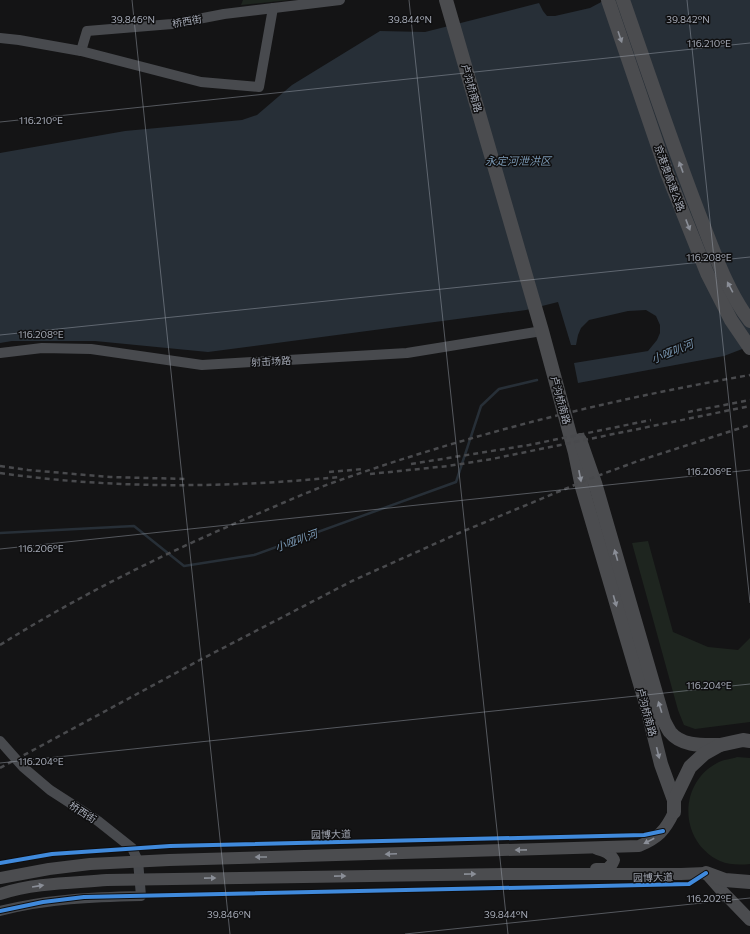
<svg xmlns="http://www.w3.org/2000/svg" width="750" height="934" viewBox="0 0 750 934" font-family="Commissioner,'Noto Sans SC',sans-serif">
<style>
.green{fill:#1e251f}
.water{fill:#272f37}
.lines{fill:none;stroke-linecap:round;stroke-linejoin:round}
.stream{stroke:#272f37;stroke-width:2.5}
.minor{stroke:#484a4e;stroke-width:10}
.major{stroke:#4b4c4f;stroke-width:12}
.highway{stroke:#4b4c4f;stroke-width:14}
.rail{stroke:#494a4d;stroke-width:2.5;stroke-dasharray:5 4;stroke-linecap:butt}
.cycleway-casing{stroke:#0f0f10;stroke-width:6}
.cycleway{stroke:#408adc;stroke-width:4}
.oneway{fill:#8a8e97}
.ticks{fill:none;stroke:#a5aab6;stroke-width:1;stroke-opacity:0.45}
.labels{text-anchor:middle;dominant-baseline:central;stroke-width:3;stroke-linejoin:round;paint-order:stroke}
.street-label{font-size:10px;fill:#a5aab6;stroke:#0f0f10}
.water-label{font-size:11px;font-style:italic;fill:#7a98b3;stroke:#0f0f10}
.ticks-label{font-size:10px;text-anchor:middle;fill:#a5aab6;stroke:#0f0f10;stroke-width:3;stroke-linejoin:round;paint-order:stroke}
</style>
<rect width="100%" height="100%" fill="#141415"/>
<g class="green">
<path d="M243 0H289L241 5Z"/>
<path d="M648 541 673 632 708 647 738 650 750 638V722L695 729 684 725 678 710 632 543Z"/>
<path d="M737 757 750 758V864C740 865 729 865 720 861 678 841 678 782 719 762 725 759 732 759 737 757Z"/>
</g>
<path class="water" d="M605 0H750V346L724 356 578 383 574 363 648 351 657 340 660 333V325L656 316 646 310 628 311 589 320 581 328 578 335 576 345H571L558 302 526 310 208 352 95 341H12L0 343V153L125 131 242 120 257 115 292 85 380 31 425 32 539 3 543 11 547 16H555L590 8Z"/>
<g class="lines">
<path class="stream" d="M0 533 134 526 184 566 254 555 456 482 481 406 499 389 537 380"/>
<g class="minor">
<path d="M0 38 19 40 81 51 87 31 172 24 224 14 340 0"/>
<path d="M81 51 201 82 259 87 273 8"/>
<path d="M0 353 42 348 91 349 202 365 407 353 542 331"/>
<path d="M0 741 23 767 50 790 98 821 132 848 138 861 141 896C94 897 46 899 0 911"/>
</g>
<g class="major">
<path d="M596 869H607L612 864 614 860C610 853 605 851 597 849"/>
<path d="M0 878 49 869 90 864 169 860 639 846C658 838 665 831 674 812"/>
<path d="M0 894C34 883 71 883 107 880L504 874H681L706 873 721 890 750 920"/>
</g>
<g class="highway">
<path d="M446 0 542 331 575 453 582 487 646 704 661 764 674 800"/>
<path d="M608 0 667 173 707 273 731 320 750 348"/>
<path d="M623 0C648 72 672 144 699 214 713 249 727 292 750 321"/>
<path d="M580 440 595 483 664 721C666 725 668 729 670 732 682 747 704 745 720 745"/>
<path d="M674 812V800L690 767 704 754 720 745 743 740 750 741"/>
<path d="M706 873 725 880 750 882"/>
</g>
<g class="rail">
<path d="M688 412 750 400"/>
<path d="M411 464 529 445 651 420"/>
<path d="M0 466 28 470 110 477 185 479"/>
<path d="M329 472 363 469"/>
<path d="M0 473C112 489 226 488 339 477"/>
<path d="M370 474 448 466 492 459 750 406"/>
<path d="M0 645C75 598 155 558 236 523 267 510 298 496 329 484 466 435 607 400 750 375"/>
<path d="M0 768 198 661 352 581 459 533 589 479 638 461 750 425"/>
</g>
<defs>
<g id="cycleway">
<path d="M0 863 52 854 170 846 644 835 663 831"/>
<path d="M0 911 43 902 84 897 689 884 706 873"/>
</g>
</defs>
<use href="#cycleway" class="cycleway-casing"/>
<use href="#cycleway" class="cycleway"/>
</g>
<defs><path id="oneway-solid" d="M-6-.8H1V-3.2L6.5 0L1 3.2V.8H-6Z"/></defs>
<g class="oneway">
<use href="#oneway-solid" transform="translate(620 37) rotate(71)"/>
<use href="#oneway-solid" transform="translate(681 167) rotate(-110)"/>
<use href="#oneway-solid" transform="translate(688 225) rotate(69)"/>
<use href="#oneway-solid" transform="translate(730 287) rotate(-118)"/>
<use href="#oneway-solid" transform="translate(580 476) rotate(79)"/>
<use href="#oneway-solid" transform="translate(616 555) rotate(-106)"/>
<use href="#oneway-solid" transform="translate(615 601) rotate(74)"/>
<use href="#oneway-solid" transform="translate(660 707) rotate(-107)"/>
<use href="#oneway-solid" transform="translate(658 753) rotate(76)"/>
<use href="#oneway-solid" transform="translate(649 841) rotate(152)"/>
<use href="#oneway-solid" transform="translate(521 850) rotate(179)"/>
<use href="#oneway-solid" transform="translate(391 854) rotate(178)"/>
<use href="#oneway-solid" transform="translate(261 857) rotate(-180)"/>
<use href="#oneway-solid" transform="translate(470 874) rotate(-1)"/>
<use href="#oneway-solid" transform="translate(340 876) rotate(-1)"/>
<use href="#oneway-solid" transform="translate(210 878) rotate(-1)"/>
<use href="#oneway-solid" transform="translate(38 886) rotate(-9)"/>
</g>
<path class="ticks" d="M132 0 230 934M409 0 508 934M687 0 750 603M0 122 750 43M0 335 750 257M0 549 750 470M0 763 750 684M405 934 750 898"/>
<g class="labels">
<g class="street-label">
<text transform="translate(187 21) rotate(-10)">桥西街</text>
<text transform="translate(472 88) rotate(74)">卢沟桥南路</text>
<text transform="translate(670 178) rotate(70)">京港澳高速公路</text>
<text transform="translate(271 361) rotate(-3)">射击场路</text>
<text transform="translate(561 400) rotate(75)">卢沟桥南路</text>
<text transform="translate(647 712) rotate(75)">卢沟桥南路</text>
<text transform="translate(83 812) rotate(33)">桥西街</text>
<text transform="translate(331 834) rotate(-1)">园博大道</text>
<text transform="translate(653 877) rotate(-1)">园博大道</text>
</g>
<g class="water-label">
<text x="518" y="160">永定河泄洪区</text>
<text transform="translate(672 351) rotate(-22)">小哑叭河</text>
<text transform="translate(296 540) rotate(-20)">小哑叭河</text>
</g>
</g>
<g class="ticks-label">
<text x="133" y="23">39.846°N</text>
<text x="410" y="23">39.844°N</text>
<text x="688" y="23">39.842°N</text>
<text x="709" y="47">116.210°E</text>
<text x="41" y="124">116.210°E</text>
<text x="709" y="261">116.208°E</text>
<text x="41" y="338">116.208°E</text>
<text x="709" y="475">116.206°E</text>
<text x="41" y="552">116.206°E</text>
<text x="709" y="689">116.204°E</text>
<text x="41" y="765">116.204°E</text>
<text x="709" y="902">116.202°E</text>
<text x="229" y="918">39.846°N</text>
<text x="506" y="918">39.844°N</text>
</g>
</svg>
